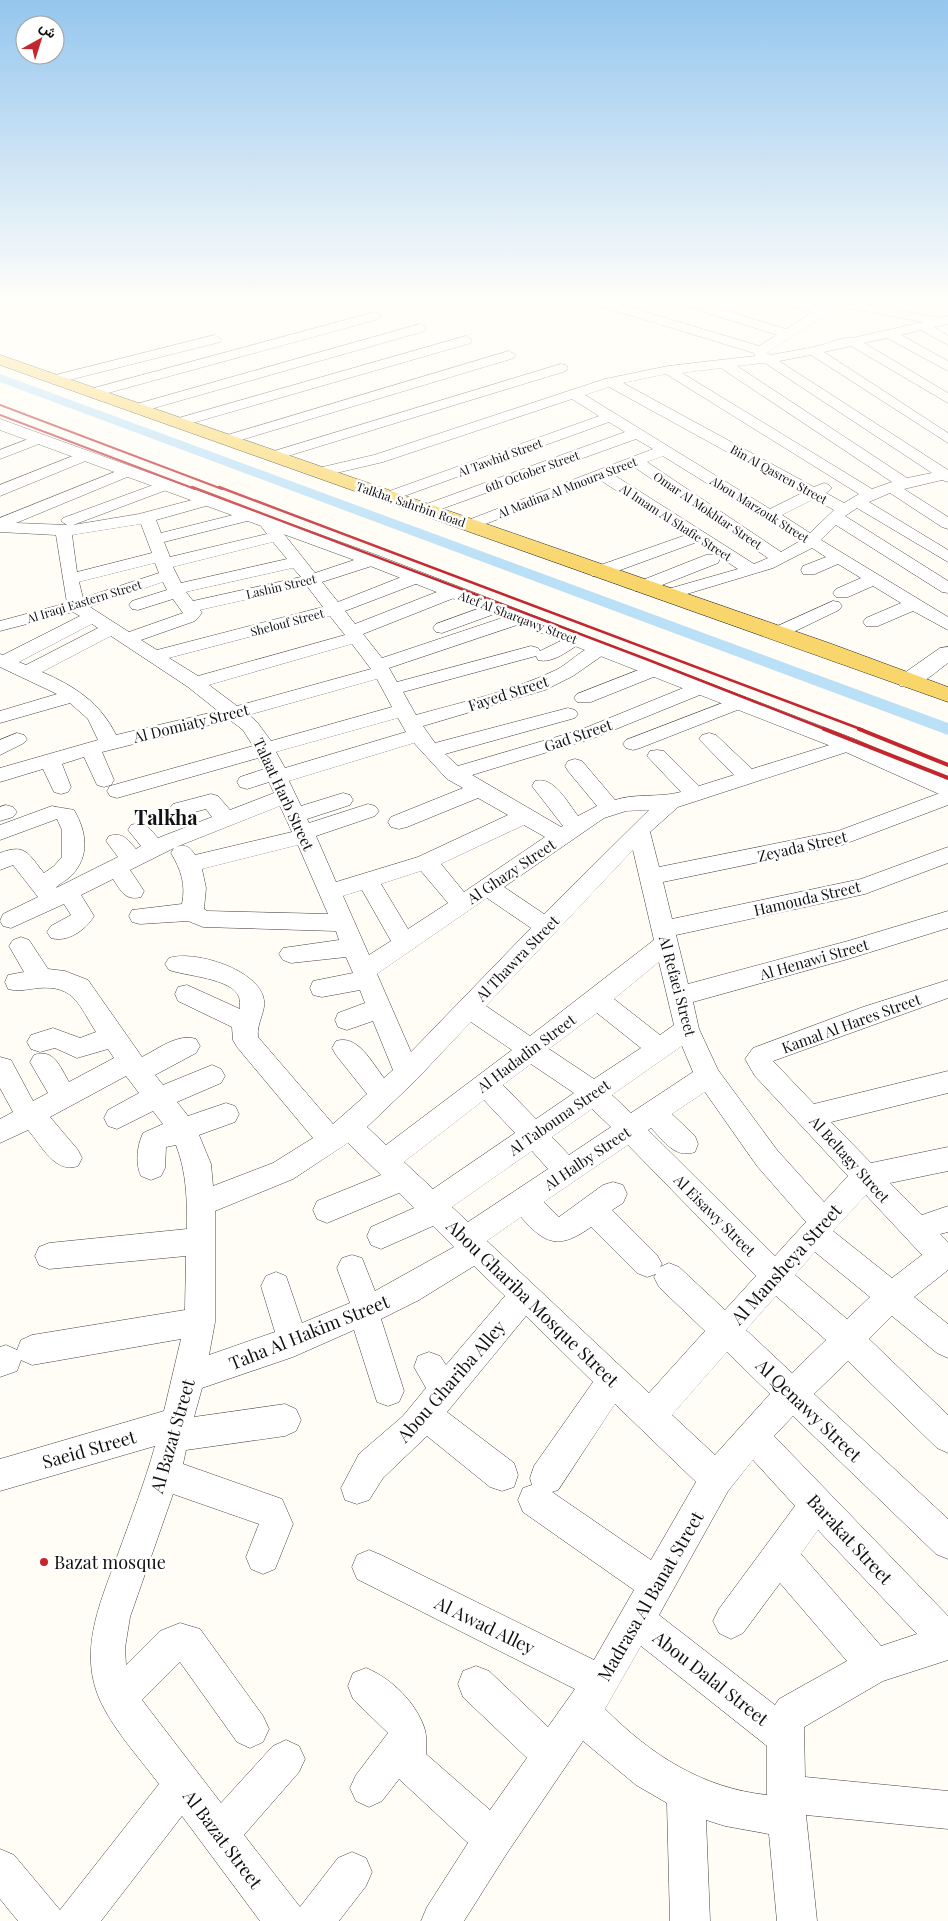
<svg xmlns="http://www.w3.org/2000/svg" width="948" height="1921" viewBox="0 0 948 1921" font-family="'Playfair Display',Vazirmatn,serif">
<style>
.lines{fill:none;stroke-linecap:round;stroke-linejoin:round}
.canal{fill:#b9e0f7;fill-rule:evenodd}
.minor-casing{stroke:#444;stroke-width:1}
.tertiary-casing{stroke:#444;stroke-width:1}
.primary-casing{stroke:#222;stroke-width:1}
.minor{fill:#fff;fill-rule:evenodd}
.tertiary{fill:#fff;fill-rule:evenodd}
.primary{fill:#f9d66b;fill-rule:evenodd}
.rail-far2{stroke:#c4262e;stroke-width:2}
.rail-far1{stroke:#c4262e;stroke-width:2.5}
.rail{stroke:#c4262e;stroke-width:4}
.poi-dot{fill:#c4262e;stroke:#fff;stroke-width:2}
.labels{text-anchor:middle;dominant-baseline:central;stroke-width:5;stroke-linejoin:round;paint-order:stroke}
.far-street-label{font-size:12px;fill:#111;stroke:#fff}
.street-label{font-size:15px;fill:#111;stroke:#fff}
.near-street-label{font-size:18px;fill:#111;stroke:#fff}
.near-poi-label{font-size:18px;fill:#111;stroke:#fff;text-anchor:start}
.district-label{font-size:20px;font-weight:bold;fill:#111;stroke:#fff}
</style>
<rect width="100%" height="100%" fill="#fffdf5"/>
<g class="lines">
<path class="canal" d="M0 374 948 723V735L0 382Z"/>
<defs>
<g id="minor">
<path d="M581 298H599L759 346 777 335 670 301 668 298H686L786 329 812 312 774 301 772 298H790L821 307 835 298H849L848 300 939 318 948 316V324L934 327 948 336V345L921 330 901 335 948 361V371L887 338 864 343 948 393V403L851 346 824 352 948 433V443L811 355 779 361 948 470V482L942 480 904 489 948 517V529L942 527 890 493 869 502 948 550V562L857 508 845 516 948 581V593L942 592 836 525 821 540 948 617V630L913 611 878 626H866L863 622 866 618 901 603 873 586 848 597H836L833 593 836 589 861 578 838 564 815 574H803L801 570 803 566 826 557 812 548 773 568 667 600 661 599 658 595 661 591 738 569 718 556 720 559 718 563 647 591H635L632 587 635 583 706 555H717L697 542 604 576H592L589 572 592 568 686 535 600 480 475 528 469 530 461 525 463 522 653 449 636 439 433 512 427 514 419 509 421 506 625 432 609 422 396 499 390 501 382 496 384 493 599 416 572 399 383 462 319 477 311 472 314 469 374 455 605 379 668 366 755 356 754 353 583 301ZM839 306 923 322 852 338C841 337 834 342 822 345 805 349 787 352 770 355L767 353ZM765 363 932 473 907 478 737 366ZM721 368 892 482 872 489 682 373ZM666 374 859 494 844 503 826 493 832 488 829 485 824 483 814 487 623 383ZM609 387 802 493 770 509 585 395ZM663 456 800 541 781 552 647 462ZM634 467 768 558 754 564 614 475ZM814 499 834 510 810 533 782 515Z"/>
<path d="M912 298 948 299V307L918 302Z"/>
<path d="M375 312 381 316 379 319 97 396 92 397 85 393 87 390Z"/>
<path d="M420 324 426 328 425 331 140 412 135 413 128 409 130 406Z"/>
<path d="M215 335 221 339 220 342 53 384 46 380 48 377Z"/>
<path d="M466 336 472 340 471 343 182 426 177 427 170 423 172 420Z"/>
<path d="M509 351 516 355 514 358 231 443 226 444 219 440 221 437Z"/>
<path d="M561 364 566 365 568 368 566 371 278 459 273 460 266 456 268 453Z"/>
<path d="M39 435 46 439 44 442 0 459V450Z"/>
<path d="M83 452 88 454 91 457 88 460 0 496V485Z"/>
<path d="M127 467 132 469 135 472 132 475 16 523 67 525 61 521 63 518 164 481 169 483 172 486 169 489 73 525 139 514 207 496 215 501 213 504 156 520 161 533 249 511 257 516 255 519 164 542 170 557 267 534 258 522 266 517 272 519 315 573 366 556H378L380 560 378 564 322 582 338 602 409 574H421L424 578 421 582 345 611 355 624 447 588H459L462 592 459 596 363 634 382 658 514 614H526L529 618 526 622 389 668 397 682 531 646 538 648 540 651 575 634 581 635 584 639 581 643C569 650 553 664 538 660L536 656 403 692 416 715C463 702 512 691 556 670 572 662 588 641 606 645L609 649 606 653 573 676 545 690 423 726 435 743 568 708 575 710 578 714 575 718 445 754 458 766 580 730 693 684H707L710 688 707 692 594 738 472 775 561 827 563 826 532 786 535 781C554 776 567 802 578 816L597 806 568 771 565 766 568 761 575 759 582 761 615 800C636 793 659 798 681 792L647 756 650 751 657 750 664 751 699 786 734 775 699 739 702 735 709 733 716 735 752 769 849 739 856 741 859 745 856 749 678 807 650 832 659 867 838 831 948 790V805L842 845 663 882 672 919 861 879 948 847V863L865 894 676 935 688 984 848 941 948 911V928L848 959 693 1002 699 1029 718 1070 777 1150 824 1202 848 1176 755 1076 745 1059 753 1048 863 1007 948 980V998L773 1061 814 1104 948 1071V1093L831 1122 871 1163 948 1147V1171L890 1183 922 1215 948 1206V1232L940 1234 948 1242V1270L914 1297 948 1324V1358L937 1353 892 1316 869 1339 948 1415V1453L937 1448 848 1361 814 1394 948 1519V1559L936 1554 793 1416 774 1436 948 1616V1660L883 1681 804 1727 805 1777 948 1791V1829L806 1815 817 1921H777L769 1834 725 1826 706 1820 710 1921H670L667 1803 636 1785 583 1741 507 1853 464 1921H421L427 1907 468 1843 399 1779 382 1801 369 1807 356 1801 350 1788 356 1775 388 1733 353 1699 348 1686 353 1673 366 1668C391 1678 417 1703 425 1730 427 1738 426 1745 426 1754L490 1810 527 1758 463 1697 458 1684 463 1671 476 1666 489 1671 548 1727 575 1689 357 1579 352 1567 357 1555 369 1550 381 1555 594 1660 634 1590 523 1512 518 1500 523 1488 532 1485 530 1478 534 1466 593 1382 526 1316 447 1412 514 1463 518 1475 514 1487 502 1491 490 1487 427 1436 383 1478 369 1500 357 1504 345 1500 341 1488 359 1454 403 1416 426 1388 414 1367 418 1356 429 1352 440 1356 446 1365 505 1296 474 1266 419 1300 381 1319 404 1391 399 1402 388 1406 377 1402 354 1330 293 1357 202 1388 194 1417 285 1404 296 1409 301 1420 296 1431 285 1436 186 1450 183 1464 282 1499 293 1524 275 1569 263 1574 251 1569 246 1557 259 1524 173 1494 130 1617 125 1648 126 1665 160 1631 180 1623 200 1629 263 1716 269 1729 263 1742 250 1748 237 1742 180 1662 142 1700 221 1803 273 1746 286 1740 299 1746 305 1759 299 1772 244 1835 300 1907 338 1858 352 1852 366 1858 372 1872 366 1886 339 1921H260L182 1816 101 1921H18L0 1899V1849L14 1855 60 1910 159 1784C141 1760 119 1736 105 1710 75 1657 99 1606 118 1554 131 1518 145 1482 155 1446L0 1491V1459L164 1411 181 1339 32 1365 21 1360 17 1371 0 1377V1347L6 1345 17 1350 21 1340 32 1335 185 1310 186 1256 49 1269 39 1265 35 1256 39 1247 49 1243 187 1229C187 1201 187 1173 176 1145L166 1147 165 1168 161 1176 151 1180 141 1176C135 1163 137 1146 143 1133L163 1124 153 1111 117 1129 108 1126 104 1118 108 1110 139 1093 126 1076 50 1117 78 1150 82 1158 78 1166C55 1174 42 1146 28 1130L0 1143V1119L13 1112 0 1088V1057L11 1060 33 1101 48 1093 30 1062 34 1055C54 1048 60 1067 69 1082L114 1058 108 1049 77 1058 55 1048 40 1052 31 1049 27 1042 31 1035 53 1028 80 1038 96 1032C79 1006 75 985 39 988 28 989 19 992 8 989L5 982 8 975 24 972 9 946 13 940 21 937 29 940 48 969 65 971 88 980 142 1057C158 1049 178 1033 196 1039L200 1046 196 1053 155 1075 163 1085 212 1065 221 1069 225 1076 221 1083 177 1102 188 1116 226 1103 235 1106 239 1114 235 1122 199 1135 211 1164 213 1186 273 1163 313 1138 237 1047 233 1040 232 1027 178 1001 175 994 178 987 187 985 240 1009C240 1005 240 1000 239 997 232 978 185 976 169 970L165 964 169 958C193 950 254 968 263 996 268 1010 256 1022 258 1037L333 1124 367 1094 336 1055 332 1048 336 1041C358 1034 372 1063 384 1078L393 1070 373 1021 347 1030 338 1027 335 1020 338 1013 365 1003 360 990 322 997 313 995 310 988 313 981 353 973 346 957 291 963 283 960 279 954 283 948 339 940 336 931 203 927 188 921 140 924 132 922 129 916 132 910 182 904C186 884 181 870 171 853L174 848 130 870 144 891 141 897C125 901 121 891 113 879L81 895 94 916C86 930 67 943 51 938L47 932 51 926 71 915 64 904 11 928 3 926 0 921 3 914 38 897 13 865 0 870V853C26 843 28 854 44 873L54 866 62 857V830L57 819 0 840V825L52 806C60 808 65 808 74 810 87 832 90 857 71 876 66 881 58 884 56 888L118 857 106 841 109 836C123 832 127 839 136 849L141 846 128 830 131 825C145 821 149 828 158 838L212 817 206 809 180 816 173 814 169 809 173 804 211 794 218 796 230 810 274 793 269 782 247 789 240 787 237 782 240 777 264 769 258 758 117 798 110 796 107 791 110 786 253 746 243 730 230 720 102 752 114 780 111 785 104 787 97 785 84 757 62 764 71 787 68 792 61 794 54 792 43 769 0 782V768L98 740 88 719 70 703 0 723V711L57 694 0 667V654L3 655 80 616 73 612 0 631V621L67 603 56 535 0 532V518ZM141 524 152 553 77 572 72 535ZM273 542 287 559 181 583 173 567ZM155 563 159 573 83 598 79 582ZM293 568 301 577 193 601 186 592ZM163 582 167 590 132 601 129 605 132 609 138 610 173 599 183 613 129 632 90 607ZM307 586 323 607 157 650 141 640 195 621 202 613 200 610ZM330 616 345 635 198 676 169 658ZM92 624 98 628 26 665 19 662ZM111 636 188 687 218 711 116 735C100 702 74 686 42 672ZM352 644 371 669 237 706 209 685ZM377 679 392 707 271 741 257 722 249 715ZM398 718 406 732 285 768 276 752ZM414 743 447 779 463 788 391 817 388 822 391 827 399 829 407 827 478 798 508 815 418 857 336 882 316 836 375 816 379 811 375 806 368 804 309 823 307 819 350 805 353 800 350 795 343 793 301 806 289 781ZM280 806 292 832 195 855C190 847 186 844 176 847ZM649 810 544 914 504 887 604 818 626 811ZM524 825 545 837 464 892 441 864ZM298 845 328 914 207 911 204 909 206 888 202 869ZM633 850 654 940 530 1036 486 1006ZM421 871 448 903 408 929 381 884ZM362 890 391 941 369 955 343 896ZM487 898 531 928 411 1052 377 974ZM659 962 674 1025 660 1035 614 999ZM597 1013 641 1048 594 1079 549 1049ZM471 1022 512 1050 386 1145 367 1127 416 1080ZM682 1046 693 1072 631 1113 612 1095ZM531 1064 574 1093 536 1119 503 1085ZM705 1092 757 1166 806 1222 775 1256 648 1130 651 1128C664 1141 675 1159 695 1152L698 1144 695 1136 672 1114ZM484 1100 515 1133 433 1189 404 1162ZM592 1109 611 1127 569 1155 552 1137ZM348 1143 381 1175 317 1201 313 1210 317 1219 327 1223 399 1193 414 1208 371 1227 367 1236 371 1245 381 1249 433 1226 454 1247 375 1291 362 1258 352 1255 342 1258 337 1268 350 1303 302 1323 286 1276 276 1272 266 1276 261 1286 275 1332 209 1355 215 1322V1211L293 1179ZM628 1145 756 1276 725 1310 679 1267 669 1263 660 1267 662 1264 657 1255 612 1210 623 1203 627 1194 623 1185 613 1182 603 1185 559 1217 544 1202ZM532 1151 548 1169 468 1222 452 1207ZM866 1195 922 1255 892 1278 833 1231ZM521 1217C546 1246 560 1249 591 1227L637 1273 647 1277 656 1274 654 1277 659 1287 705 1331 649 1393 487 1241ZM815 1252 870 1297 847 1319 795 1275ZM776 1296 826 1340 792 1373 746 1330ZM727 1352 770 1394 715 1455 672 1415ZM615 1404 696 1482 651 1560 552 1492 558 1490ZM753 1460 795 1506 719 1609 713 1621 719 1633 731 1639 743 1633 780 1583 847 1661 779 1699 775 1705 659 1615 728 1491ZM818 1530 917 1634 881 1646 801 1554ZM641 1646 767 1746V1795C702 1788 651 1755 605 1709Z"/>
<path d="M833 601 839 602 842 606 839 610 783 637H771L768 633 771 629Z"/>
<path d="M494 603 500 604 503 608 500 612 442 633 436 632 433 628 436 624Z"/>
<path d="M654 664 661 666 663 670 661 674 591 702H577L574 698 577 694Z"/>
<path d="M738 697 745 699 748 703 745 707 640 748 633 750 626 748 623 744 626 740Z"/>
<path d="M17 733 24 735 27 739 24 743 0 755V740Z"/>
<path d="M6 805 13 807 17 812 13 817 0 821V807Z"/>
</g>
<g id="tertiary">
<path d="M0 419 379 556 857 740 948 780V798L841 750 365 564 0 430Z"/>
<path d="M948 647V663C934 673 918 690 900 686L897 681 900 676 940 648Z"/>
</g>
<path id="primary" d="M0 355 829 643 948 687V702L0 365Z"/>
</defs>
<use href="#minor" class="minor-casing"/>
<use href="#tertiary" class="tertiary-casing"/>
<use href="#primary" class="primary-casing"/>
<use href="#minor" class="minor"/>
<use href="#tertiary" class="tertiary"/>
<use href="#primary" class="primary"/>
<g class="rail-far2">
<path d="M0 405 222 489"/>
<path d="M0 415 195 489"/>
</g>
<g class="rail-far1">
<path d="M192 487 646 659 827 730"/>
<path d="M219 487 863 730"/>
</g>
<g class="rail">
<path d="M824 729 948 778"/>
<path d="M859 729 948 765"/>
</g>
</g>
<linearGradient id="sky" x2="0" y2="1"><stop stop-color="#95c6ee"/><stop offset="0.53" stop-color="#fffefa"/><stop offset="1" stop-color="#fffefa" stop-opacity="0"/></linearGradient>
<rect width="948" height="567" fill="url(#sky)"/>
<circle class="poi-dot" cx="44" cy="1562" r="5"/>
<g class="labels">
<g class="far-street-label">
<text transform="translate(500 457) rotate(-20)">Al Tawhid Street</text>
<text transform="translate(532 471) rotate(-20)">6th October Street</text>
<text transform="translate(779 474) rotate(29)">Bin Al Qasren Street</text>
<text transform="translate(567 487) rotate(-21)">Al Madina Al Mnoura Street</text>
<text transform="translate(411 504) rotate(19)">Talkha, Sahrbin Road</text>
<text transform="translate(760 509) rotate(32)">Abou Marzouk Street</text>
<text transform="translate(708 510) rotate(34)">Omar Al Mokhtar Street</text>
<text transform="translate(676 522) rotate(33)">Al Imam Al Shafie Street</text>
<text transform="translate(281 586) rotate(-13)">Lashin Street</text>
<text transform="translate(84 601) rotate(-17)">Al Iraqi Eastern Street</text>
<text transform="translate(518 617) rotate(21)">Atef Al Sharqawy Street</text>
<text transform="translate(287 622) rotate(-15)">Shelouf Street</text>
</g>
<g class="street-label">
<text transform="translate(508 693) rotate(-18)">Fayed Street</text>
<text transform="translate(191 723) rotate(-14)">Al Domiaty Street</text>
<text transform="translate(578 735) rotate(-19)">Gad Street</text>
<text transform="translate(284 794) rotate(65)">Talaat Harb Street</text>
<text transform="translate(802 846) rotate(-13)">Zeyada Street</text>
<text transform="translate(511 871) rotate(-34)">Al Ghazy Street</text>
<text transform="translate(807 898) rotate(-13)">Hamouda Street</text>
<text transform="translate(517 958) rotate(-46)">Al Thawra Street</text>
<text transform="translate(814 959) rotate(-16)">Al Henawi Street</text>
<text transform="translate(678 986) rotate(75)">Al Refaei Street</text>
<text transform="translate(851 1023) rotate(-20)">Kamal Al Hares Street</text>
<text transform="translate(526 1053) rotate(-37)">Al Hadadin Street</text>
<text transform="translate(559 1117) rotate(-35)">Al Tabouna Street</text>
<text transform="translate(587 1158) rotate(-34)">Al Halby Street</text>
<text transform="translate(850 1159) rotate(48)">Al Beltagy Street</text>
<text transform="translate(715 1215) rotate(45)">Al Eisawy Street</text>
</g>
<g class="near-street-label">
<text transform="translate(786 1264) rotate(-48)">Al Mansheya Street</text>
<text transform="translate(533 1303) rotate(44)">Abou Ghariba Mosque Street</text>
<text transform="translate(309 1332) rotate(-22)">Taha Al Hakim Street</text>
<text transform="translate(451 1381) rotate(-49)">Abou Ghariba Alley</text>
<text transform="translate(809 1410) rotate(44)">Al Qenawy Street</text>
<text transform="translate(172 1436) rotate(-74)">Al Bazat Street</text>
<text transform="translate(89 1449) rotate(-16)">Saeid Street</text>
<text transform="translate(850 1539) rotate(47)">Barakat Street</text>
<text transform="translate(650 1596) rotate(-60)">Madrasa Al Banat Street</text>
<text transform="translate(485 1625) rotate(26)">Al Awad Alley</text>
<text transform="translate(711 1678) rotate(38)">Abou Dalal Street</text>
<text transform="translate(223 1839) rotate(53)">Al Bazat Street</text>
</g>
<g class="near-poi-label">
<text x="54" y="1562">Bazat mosque</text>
</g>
<g class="district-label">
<text x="166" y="816">Talkha</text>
</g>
</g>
<g transform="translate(40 40) rotate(39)"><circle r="24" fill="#ffffff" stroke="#a0a0a0"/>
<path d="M0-4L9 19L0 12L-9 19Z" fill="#c4262e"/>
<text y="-8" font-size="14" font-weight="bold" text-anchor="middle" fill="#111111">ش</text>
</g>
</svg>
